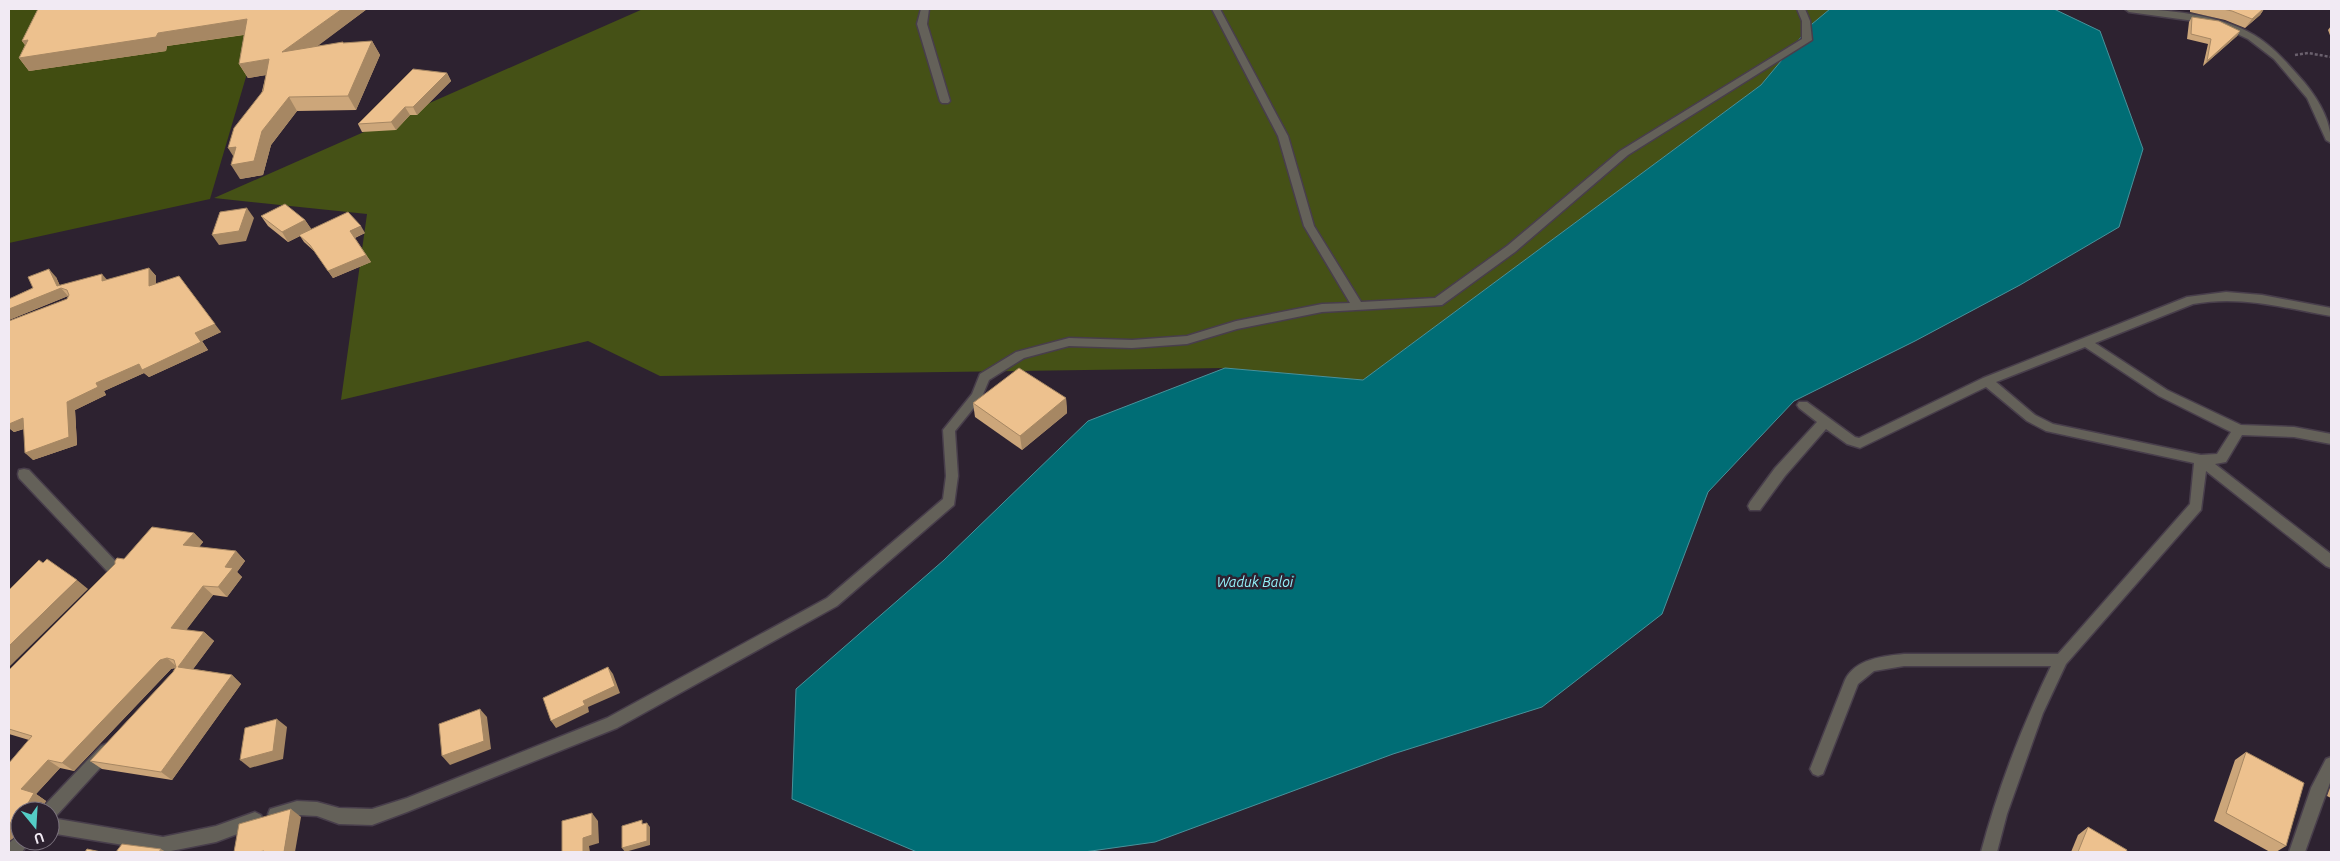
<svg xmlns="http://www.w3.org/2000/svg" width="2340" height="861" viewBox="0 0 2340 861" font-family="Ubuntu,sans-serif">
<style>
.green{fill:#414d11}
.forest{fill:#455116}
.water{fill:#006d75;stroke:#48929b}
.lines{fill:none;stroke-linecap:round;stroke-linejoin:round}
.minor-casing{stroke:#483e4b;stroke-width:3}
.path{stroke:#6a606d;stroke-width:2.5;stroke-dasharray:3 2;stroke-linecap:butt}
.minor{fill:#646159;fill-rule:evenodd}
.wall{fill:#cca67a}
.shaded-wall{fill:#a68763}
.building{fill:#edc18e;stroke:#a68763}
.labels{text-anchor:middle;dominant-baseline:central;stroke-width:5;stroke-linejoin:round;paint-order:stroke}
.water-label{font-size:14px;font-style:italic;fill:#95f4fd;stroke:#2d2230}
</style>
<rect width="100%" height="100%" fill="#2d2230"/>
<path class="green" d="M9 9H266L210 199 9 243Z"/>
<path class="forest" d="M643 9H1830L1812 24 1761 85 1363 380 1225 368 660 376 588 341 341 400 367 214 214 198Z"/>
<path class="water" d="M1830 9H2054L2100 31 2143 149 2119 227 2020 285 1915 341 1794 401 1708 492 1662 614 1542 707 1393 754 1155 842 1084 852H917L792 799 796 689 944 560 1088 421 1225 368 1363 380 1761 85 1812 24Z"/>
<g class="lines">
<defs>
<g id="minor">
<path d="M921 9H929L927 24 950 101 948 103H942L940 101 917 24Z"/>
<path d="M1212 9H1220L1288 136 1314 226 1361 302 1435 298 1507 246 1620 151 1802 39V21L1797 9H1805L1810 21 1812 40 1628 155 1515 252 1442 305 1322 312 1237 329 1187 344 1132 348 1069 346 1024 358 989 380 981 399 955 431 958 476 954 505 837 606 617 728 407 812 372 825 339 824 317 816 297 815 276 822 270 819 268 814 270 809 297 801 317 802 339 808 372 809 407 798 607 718 827 598 943 499 946 476 943 430 972 394 980 374 1016 352 1069 338 1132 340 1187 336 1236 321 1322 304 1350 303 1304 226 1278 136Z"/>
<path d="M2125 9C2165 9 2219 14 2254 35 2274 47 2289 65 2304 82 2318 99 2331 120 2331 143L2326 140 2307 98 2274 59 2248 39 2216 24 2129 12Z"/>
<path d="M2226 292 2262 295 2331 308V316C2284 308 2241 295 2193 304L2095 343 2167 390 2241 425 2294 427 2331 434V444L2294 437 2242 435 2226 462 2215 464 2331 554V568L2326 566 2206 471 2201 510 2066 664 2043 713 2007 814 1997 852H1981C1998 788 2022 726 2051 666H1904L1874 671 1858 684 1823 774 1818 776 1813 774 1810 769 1845 680C1855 659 1883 656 1904 654H2058L2190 504 2194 463 2046 431 2027 421 1986 387 1860 448 1847 444 1826 429 1785 476 1760 510H1750L1748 506 1750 502 1775 468 1817 422 1799 408 1797 405 1799 402H1807L1855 437 1859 438 1983 378 2187 297ZM2085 347 2159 396 2231 432 2217 454 2201 455 2053 424 2035 415 1996 382Z"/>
<path d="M24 469 29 470 122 568 124 572C120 580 113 586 104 583L102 579 108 572 19 478 18 474 19 470Z"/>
<path d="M106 744 111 746 114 751 111 756 56 816 52 818 163 837 216 826 255 812 261 815 263 820 261 825 216 842 166 852 50 833V811H42L44 806 101 746Z"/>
<path d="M2331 757V780L2305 852H2289L2311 788 2326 759Z"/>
<path d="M20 834V841H30L22 852H9V843Z"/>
</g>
</defs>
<use href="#minor" class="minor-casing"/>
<path class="path" d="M2295 55 2308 53 2331 57"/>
<use href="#minor" class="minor"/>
</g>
<g class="wall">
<path d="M38 9H367L317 46 372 41 380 55 356 110 297 111 271 145 263 175 240 179 266 75 248 78 239 64 244 35 167 46 166 51 29 71 19 58 25 45 22 41Z"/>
<path d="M2190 9H2264L2260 15 2245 28 2225 20 2190 12Z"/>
<path d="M2192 17 2240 31 2237 36 2203 66 2208 44 2187 39 2189 22Z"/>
<path d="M2331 26V38L2328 30Z"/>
<path d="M447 73 451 81 417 115H410L396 130 362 132 358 124Z"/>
<path d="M261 216 305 220 311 229 365 233 355 238 371 262 333 278 315 252 304 242 300 236 288 242 268 226Z"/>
<path d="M149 268 156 276V284L221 332 202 341 208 350 149 377 144 373 104 391 106 395 75 410 77 445 33 460 24 429 14 432 9 428V321L67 299 68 296 9 320V299L56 277 60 286 107 280Z"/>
<path d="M1066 398 1067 413 1022 450 975 417 973 403Z"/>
<path d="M194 533 203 542 199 547 236 551 245 561 237 572 242 577 227 597 213 595 186 630 204 632 214 641 193 669 232 675 241 684 172 780 102 769 90 761 173 672 175 668 171 669 74 771 60 768 36 794 46 801 40 811H20V833L9 841V763L29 740 9 734V670L124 559Z"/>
<path d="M2246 752 2286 846 2276 852H2270L2214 821 2235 760Z"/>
<path d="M2331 785V798L2327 796Z"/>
<path d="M2088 827 2126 852H2071L2078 835Z"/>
</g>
<g class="shaded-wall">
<path d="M342 9H367L291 66 282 52Z"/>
<path d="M2263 9H2264L2260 15 2245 28 2252 19Z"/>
<path d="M247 19 256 33 167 46 166 51 29 71 19 58 158 33Z"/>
<path d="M2240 31 2237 36 2203 66 2207 61Z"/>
<path d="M28 40 33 55 22 41Z"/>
<path d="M372 41 380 55 356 110 348 96Z"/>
<path d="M269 59 278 73 248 78 239 64Z"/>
<path d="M447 73 451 81 417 115 413 107Z"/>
<path d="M289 97 297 111 271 145 263 175 240 179 231 165 262 131Z"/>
<path d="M405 107 410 115 396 130 391 122Z"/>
<path d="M236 147 237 162 228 148Z"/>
<path d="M247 208 254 218 246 241 219 245 212 235Z"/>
<path d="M305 220 312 230 288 242 282 232Z"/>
<path d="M361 226 365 233 354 238 350 231Z"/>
<path d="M366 255 371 262 333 278 328 271Z"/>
<path d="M149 268 156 276V294L149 286Z"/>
<path d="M49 269 56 277 61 288 68 296 9 320V309L57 286Z"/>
<path d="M102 274 109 282 102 281Z"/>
<path d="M179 276 221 332 202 341 208 350 149 377 144 373 104 391 106 395 75 410 77 445 33 460 25 453 67 402 96 383 195 333Z"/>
<path d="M1066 398 1067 413 1022 450 1020 436Z"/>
<path d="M23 418 32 426 14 432 9 428V424Z"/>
<path d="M194 533 203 542 193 555 183 545Z"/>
<path d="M236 551 245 561 237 572 242 577 227 597 218 587 225 567Z"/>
<path d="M77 580 88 589 9 667V646Z"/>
<path d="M203 586 213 595 181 637 171 628Z"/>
<path d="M204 632 214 641 188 676 178 667Z"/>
<path d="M167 658 177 667 171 669 74 771 62 763 160 660Z"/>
<path d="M608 667 613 674 620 693 588 707 589 712 556 728 551 721 583 701Z"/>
<path d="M232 675 241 684 172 780 161 772Z"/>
<path d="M480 709 487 717 491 749 450 765 442 756Z"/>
<path d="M277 719 287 727 283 759 250 768 240 760Z"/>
<path d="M48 760 60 768 36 794 46 801 40 811H20L21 789Z"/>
<path d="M291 809 301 817 295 852H284Z"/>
<path d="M20 811V833L9 841V824Z"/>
<path d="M592 813 598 821 599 843 589 846 590 852H583V838Z"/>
<path d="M647 823 650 827V845L625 852 622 848Z"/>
<path d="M161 849 166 852H159Z"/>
</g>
<g class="building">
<path d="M38 9H342L282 52 343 42V43L372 41 348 96 289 97 262 131 254 161 231 165 236 147 228 148 234 128 263 91 269 59 239 64 247 19 158 33 156 37 19 58 28 40 22 41Z"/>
<path d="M2223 9H2263L2252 19 2232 11Z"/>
<path d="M2192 17 2219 21 2240 31 2207 61 2211 39 2191 34Z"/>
<path d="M413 69 447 73 413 107H405L391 122 358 124Z"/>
<path d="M285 204 305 220 282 232 261 216Z"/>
<path d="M247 208 239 231 212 235 220 212Z"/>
<path d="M348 212 361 226 350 231 366 255 328 271 310 245 299 235Z"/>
<path d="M149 268V286L179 276 215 324 195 333 201 342 142 370 139 364 96 383 98 387 67 402 69 437 25 453 23 418 9 424V321L67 299 69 295 67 290 61 288 9 309V299L33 288 28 277 49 269 57 286 102 274V281Z"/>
<path d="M1019 368 1066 398 1020 436 973 403Z"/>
<path d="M152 527 194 533 183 545 236 551 225 567 233 568 218 587 203 586 171 628 204 632 178 667 232 675 161 772 90 761 173 672 176 667 174 660 167 658 160 660 62 763 48 760 21 789 34 793 28 803 9 824V763L32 736 9 729V670L115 564V561L117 558 124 559Z"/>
<path d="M47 559 77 580 9 646V590L39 560 43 563Z"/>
<path d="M608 667 615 686 583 701 585 705 551 721 543 698Z"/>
<path d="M480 709 484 741 442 756 439 724Z"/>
<path d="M277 719 273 751 240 760 245 728Z"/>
<path d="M2246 752 2304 783 2286 846 2226 813Z"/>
<path d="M291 809 284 852H264V851L258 852H234L239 824Z"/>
<path d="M592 813V835L583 838V852H562V821Z"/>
<path d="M642 820V824L647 823V841L622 848V826Z"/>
<path d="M2088 827 2127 850 2126 852H2078Z"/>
<path d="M122 844 161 849 159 852H116Z"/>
<path d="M87 849 101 852H85Z"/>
</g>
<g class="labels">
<g class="water-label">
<text x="1255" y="582">Waduk Baloi</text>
</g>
</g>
<rect width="2340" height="861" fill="none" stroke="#f1eaf3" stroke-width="20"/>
<g transform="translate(35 826) rotate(162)"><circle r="24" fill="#2d2230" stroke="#7b727e"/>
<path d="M0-4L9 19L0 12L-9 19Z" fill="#54cdc6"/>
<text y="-8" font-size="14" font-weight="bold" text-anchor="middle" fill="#f1eaf3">U</text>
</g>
</svg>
